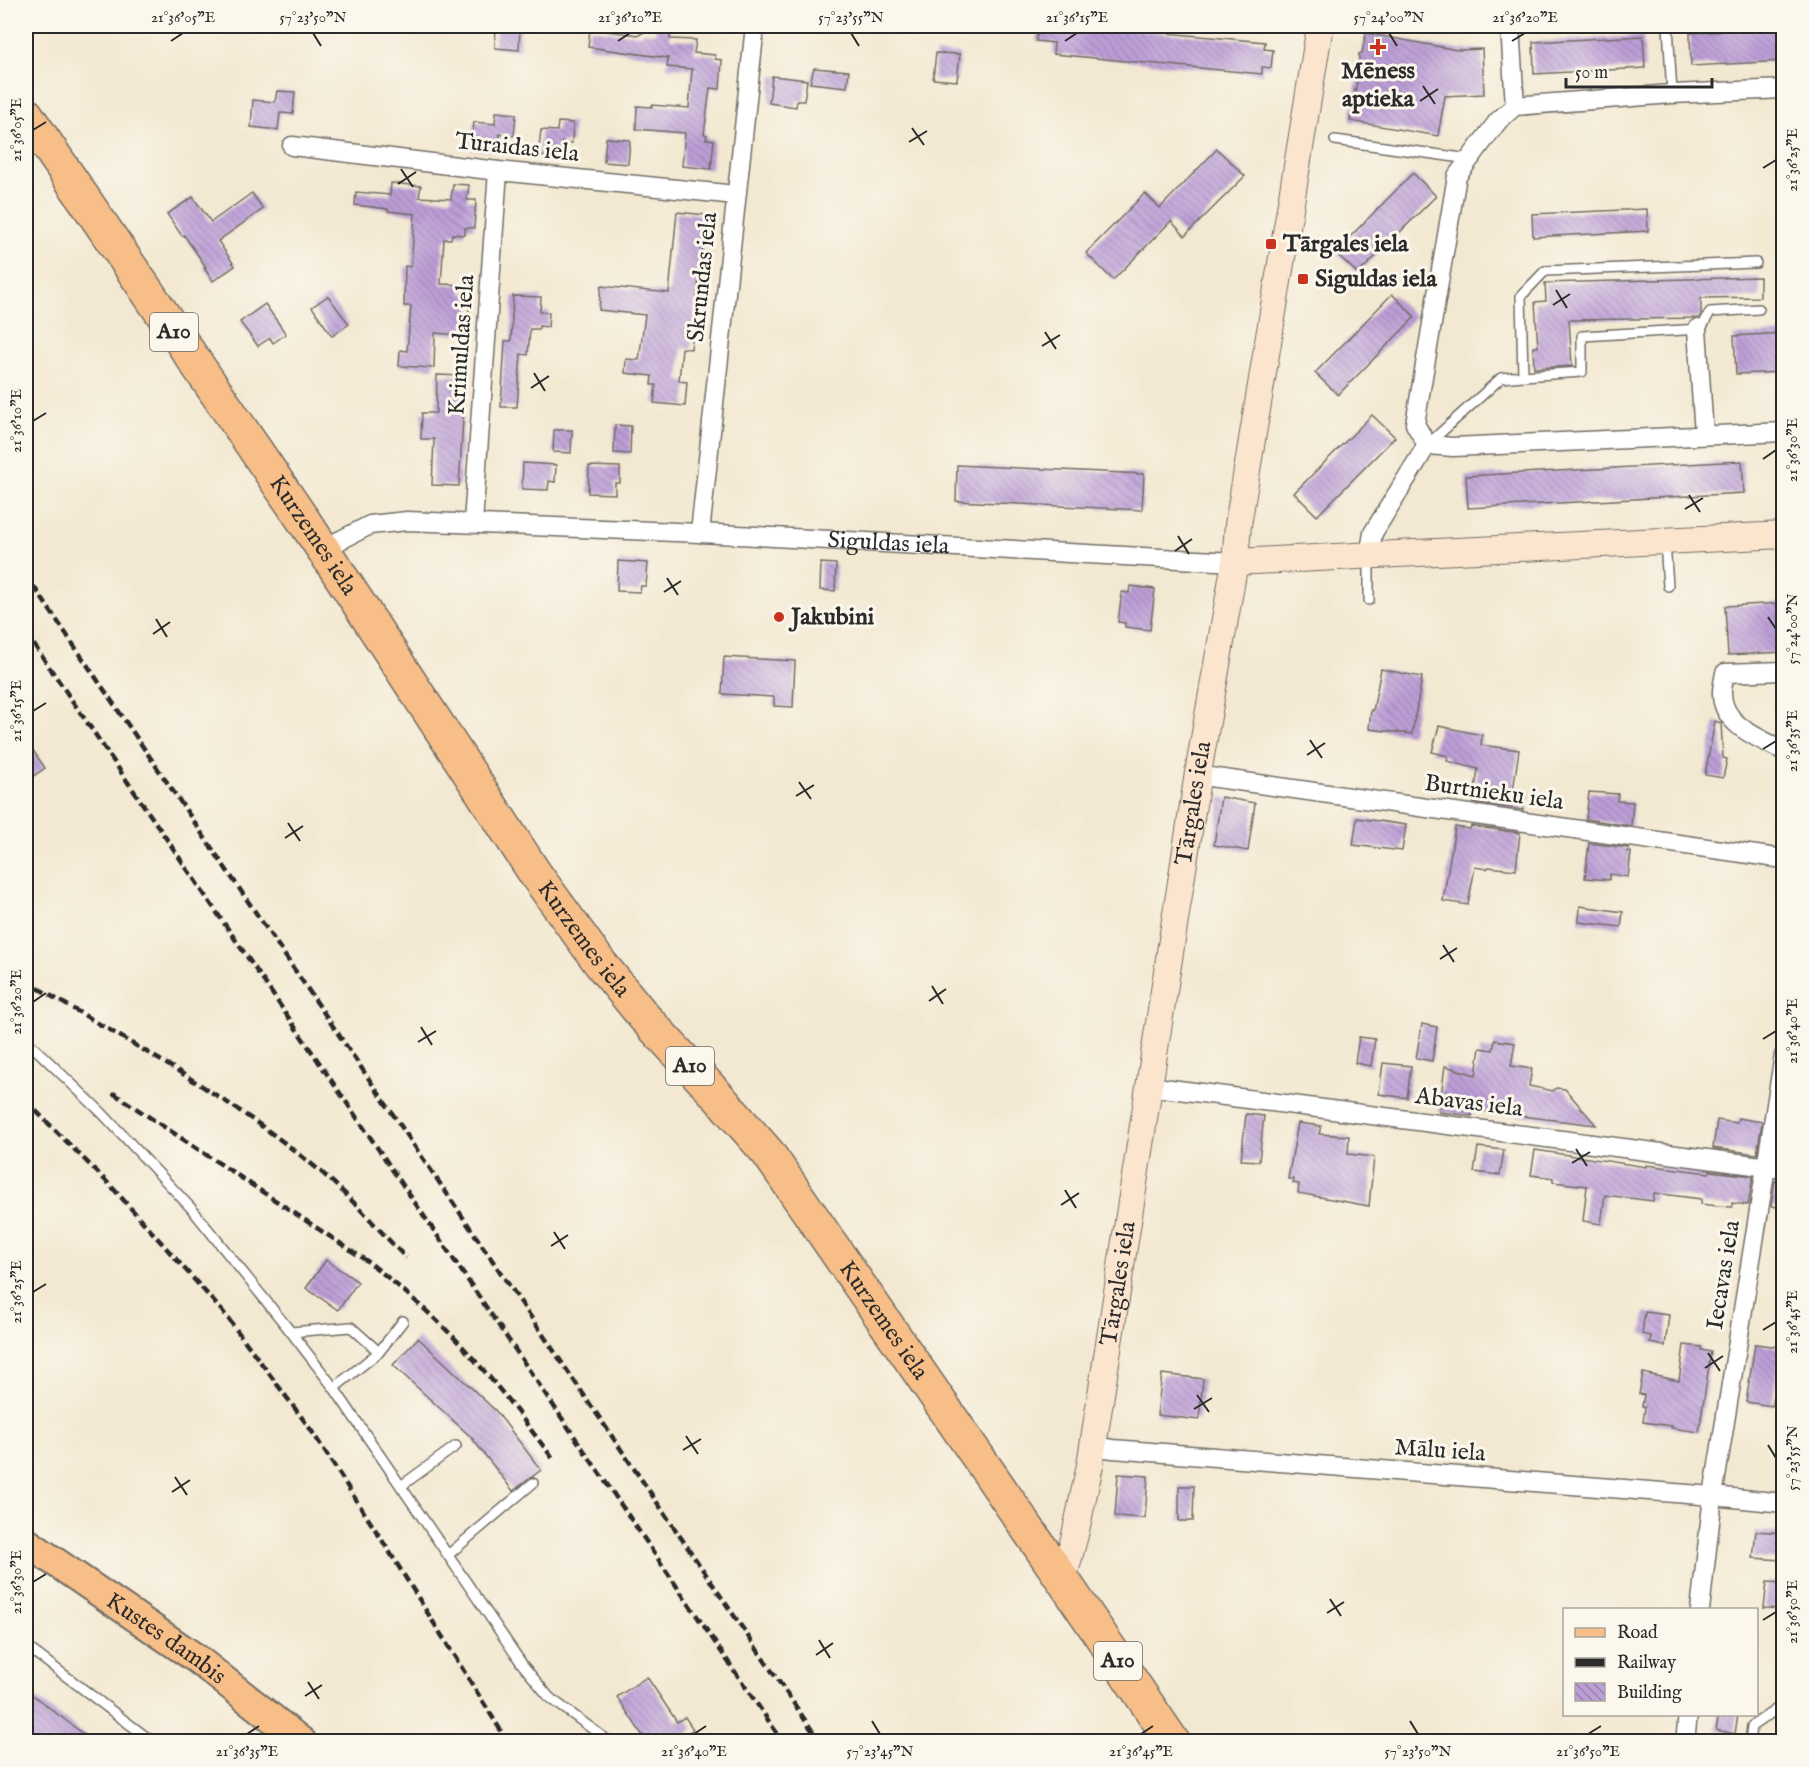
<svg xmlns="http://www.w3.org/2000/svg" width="1809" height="1767" viewBox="0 0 1809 1767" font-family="'IM FELL English',serif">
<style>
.building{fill:url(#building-back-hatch)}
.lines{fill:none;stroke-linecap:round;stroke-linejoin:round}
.lane-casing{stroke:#716d65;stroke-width:12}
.street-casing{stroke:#716d65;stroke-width:21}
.secondary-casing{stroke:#716d65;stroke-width:28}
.primary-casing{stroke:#716d65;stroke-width:32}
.highway-casing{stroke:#716d65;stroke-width:36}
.lane{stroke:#fff;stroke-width:9}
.street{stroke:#fff;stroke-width:18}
.secondary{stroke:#fce5cf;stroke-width:26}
.primary{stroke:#f7be87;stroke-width:28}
.highway{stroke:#f7be87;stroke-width:33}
.rail{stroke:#2b2b2b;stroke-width:4.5;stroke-dasharray:9 4.5;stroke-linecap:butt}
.ticks{fill:none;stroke:#2b2b2b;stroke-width:2}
.poi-dot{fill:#c8321e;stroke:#fbf7ec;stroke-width:2}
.labels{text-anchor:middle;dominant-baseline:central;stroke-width:6;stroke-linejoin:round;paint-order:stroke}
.shield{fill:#fbf7ec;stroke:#696865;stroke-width:1.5}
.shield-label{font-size:22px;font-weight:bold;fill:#2b2b2b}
.poi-label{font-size:24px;font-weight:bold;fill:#2b2b2b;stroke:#fbf7ec;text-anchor:start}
.street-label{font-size:24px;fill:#2b2b2b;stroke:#fbf7ec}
.neatline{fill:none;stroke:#2b2b2b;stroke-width:2}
.ticks-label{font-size:15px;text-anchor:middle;fill:#2b2b2b}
</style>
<defs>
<pattern id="building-back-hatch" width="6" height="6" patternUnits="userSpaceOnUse" patternTransform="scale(1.5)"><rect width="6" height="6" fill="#bd9fd8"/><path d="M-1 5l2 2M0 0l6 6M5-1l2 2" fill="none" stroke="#9a82af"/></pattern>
</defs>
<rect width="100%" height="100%" fill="#fbf7ec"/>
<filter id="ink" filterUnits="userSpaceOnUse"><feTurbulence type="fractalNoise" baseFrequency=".0167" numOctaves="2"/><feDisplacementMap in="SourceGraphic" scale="12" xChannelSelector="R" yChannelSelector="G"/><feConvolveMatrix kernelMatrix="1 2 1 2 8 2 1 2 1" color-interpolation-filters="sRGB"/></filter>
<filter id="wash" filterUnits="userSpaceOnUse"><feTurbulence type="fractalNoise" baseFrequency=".008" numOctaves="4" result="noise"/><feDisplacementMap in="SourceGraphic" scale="24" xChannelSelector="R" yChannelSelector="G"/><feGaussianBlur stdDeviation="1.35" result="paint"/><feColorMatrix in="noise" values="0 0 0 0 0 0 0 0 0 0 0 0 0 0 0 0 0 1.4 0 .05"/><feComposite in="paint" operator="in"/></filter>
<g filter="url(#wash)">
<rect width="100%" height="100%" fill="#f3e8d1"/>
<g id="blocks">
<g class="building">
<path d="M496 26H520L519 50 495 48Z"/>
<path d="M656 26H671L670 39 696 40 694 53 715 55V59L722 60 720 89 710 88 704 134 707 135 706 139 714 140 711 169 682 166 685 133 636 129 637 106 652 107V105L689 108 692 69 667 67 668 58 588 47 590 29 639 35 644 32 655 33Z"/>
<path d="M1038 26H1089L1265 42 1264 49 1273 50 1271 68 1262 67V74L1053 54 1054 43 1036 41Z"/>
<path d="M1784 28V61L1691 66 1690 33Z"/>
<path d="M1366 33 1457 50 1482 49 1484 94 1445 96 1438 136 1350 121 1359 70V54L1362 53Z"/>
<path d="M1643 36 1645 68 1534 74 1533 42Z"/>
<path d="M936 53 960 54 957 81 933 79Z"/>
<path d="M814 68 849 71 847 87 810 83Z"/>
<path d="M772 76 807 80 804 101H797L796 107 769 103Z"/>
<path d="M277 91 295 92 293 114 280 113 278 130 251 127 253 100 275 102Z"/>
<path d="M496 112 516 114 514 136 500 134 499 152 471 149 474 122 495 124Z"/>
<path d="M558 122 573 123 572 143 562 142 560 158 538 156 541 130 557 131Z"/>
<path d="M606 138 630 140 628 164 604 162Z"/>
<path d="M1217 149 1245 176 1185 236 1171 221 1113 280 1086 253 1145 193 1160 208Z"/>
<path d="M1413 173 1436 196 1358 274 1335 252Z"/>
<path d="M391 183 421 186 419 197 451 199 453 184 469 185 467 200H476L474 228H465V235L452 234 451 239H444L441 284 463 285 462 294H470L468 327 462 326 461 335 435 333 434 368 399 366 400 350 407 351 411 306H404L405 266 411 267 415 214 388 211V209L355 205 356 192 390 195Z"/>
<path d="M252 193 263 209 218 241 235 266 213 281 204 268 206 267 184 235 182 236 167 214 193 197 211 222Z"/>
<path d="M1647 209 1648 231 1533 237 1532 214Z"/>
<path d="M677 212 706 215 691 349 682 348 679 381 687 382 685 406 654 403 656 385H651L652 376 625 373 626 359 639 360 645 315 599 310 601 286 669 293Z"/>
<path d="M1760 277V297L1701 298V314L1699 318 1569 320 1572 366 1534 368 1533 347H1538L1535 302 1546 301 1545 283Z"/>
<path d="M1392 294 1415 317 1338 395 1315 373Z"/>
<path d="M328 296 349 324 332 336 312 307Z"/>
<path d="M513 296 541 297 540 312H549L548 327 539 326V329H530L528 355 521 354 517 407H501L505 341H511Z"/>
<path d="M265 304 286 334 273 343 270 338 258 346 240 322Z"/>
<path d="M1784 333V372L1736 374 1734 336Z"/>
<path d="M437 375 462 376V385H465L459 486 432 485 434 439H421L422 413H436Z"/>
<path d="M1372 415 1395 437 1317 516 1294 493Z"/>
<path d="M615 425 631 426 630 454 614 453Z"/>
<path d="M554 430H572L571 453 553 452Z"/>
<path d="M1742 461 1744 493 1468 508 1466 476Z"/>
<path d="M523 463 556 465 555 482 549 481 548 490 522 489Z"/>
<path d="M957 465 1144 474 1142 510 956 501Z"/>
<path d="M589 466 620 467V483H615V494L588 493Z"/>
<path d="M618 561 648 563 646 586H641L640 592 617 591Z"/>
<path d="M821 563 836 564 835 591 820 590Z"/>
<path d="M1130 586 1155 589 1150 630 1125 627V623L1118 622 1122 592 1129 593Z"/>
<path d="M1784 603V652L1728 655 1725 606Z"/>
<path d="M724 657 795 661 793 707 774 706V697L722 694Z"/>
<path d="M1381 669 1422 677 1412 734 1369 729 1371 710 1373 711Z"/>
<path d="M1715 721 1721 723 1723 758 1727 759 1723 778 1705 775Z"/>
<path d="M1439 726 1482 735 1481 745 1519 750 1513 791 1526 793 1523 810 1473 803 1478 769 1447 761 1448 756 1432 752Z"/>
<path d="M26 740 45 768 26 781Z"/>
<path d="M1589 792 1618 794 1617 801 1633 802 1631 826 1586 819Z"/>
<path d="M1221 797 1255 803 1248 851 1214 845Z"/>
<path d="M1357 818 1406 825 1402 851 1353 845Z"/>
<path d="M1471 826 1520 833 1516 870 1488 867 1487 869 1475 867 1468 905 1443 901 1455 827 1470 829Z"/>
<path d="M1589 843 1629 848 1628 852H1631L1628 877 1610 874 1609 880 1585 878Z"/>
<path d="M1580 906 1623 912 1621 927 1579 922Z"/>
<path d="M1422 1024 1437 1027 1432 1061 1416 1058Z"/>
<path d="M1359 1037 1375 1039 1371 1066 1355 1063Z"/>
<path d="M1495 1040 1515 1043 1511 1066 1532 1069 1529 1086 1553 1091 1556 1088 1565 1089 1596 1125 1472 1110V1116L1439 1112 1445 1066 1476 1075 1480 1048 1493 1050Z"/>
<path d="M1383 1063 1411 1066 1407 1098 1379 1094Z"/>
<path d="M1246 1114 1264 1116 1259 1161 1241 1160Z"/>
<path d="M1738 1118 1762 1122 1757 1154 1713 1148 1717 1120 1737 1123Z"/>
<path d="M1298 1123 1321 1126 1319 1134 1349 1136 1348 1154 1374 1157 1369 1206 1298 1193 1299 1184 1293 1183 1294 1179H1288Z"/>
<path d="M1478 1147 1504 1150 1500 1175 1474 1172Z"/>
<path d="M1535 1150 1646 1167V1165L1685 1170 1709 1173 1710 1171 1753 1176 1748 1205 1732 1203V1207L1718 1206 1701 1204V1199L1654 1193 1653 1201 1605 1195 1601 1224 1583 1221 1587 1186 1553 1182V1178L1531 1175Z"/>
<path d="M1775 1181 1784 1182V1208L1771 1206Z"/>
<path d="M326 1260 358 1282 338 1310 306 1288Z"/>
<path d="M1645 1312 1669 1315 1665 1346 1650 1343 1651 1336 1642 1334Z"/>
<path d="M418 1338 496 1411 541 1470 513 1491 471 1437 393 1365Z"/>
<path d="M1755 1344 1781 1347 1772 1406 1746 1402Z"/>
<path d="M1684 1345 1701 1347V1350L1711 1352 1699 1432 1671 1428 1672 1426 1643 1422 1645 1407 1642 1406 1644 1395 1639 1394 1643 1373 1679 1381Z"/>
<path d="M1162 1374 1203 1379 1199 1420 1157 1415Z"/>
<path d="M1118 1474 1148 1476 1145 1518 1115 1516Z"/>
<path d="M1179 1486H1194L1193 1521H1179Z"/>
<path d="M1756 1531 1783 1533 1781 1560 1753 1558Z"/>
<path d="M1767 1582 1784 1583V1609L1764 1608Z"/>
<path d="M647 1677 677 1722 685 1717 693 1729 686 1734 691 1742H647L617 1697Z"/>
<path d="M26 1690 94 1742H26Z"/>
<path d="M1719 1714H1738L1735 1734 1716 1730Z"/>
</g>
</g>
</g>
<g filter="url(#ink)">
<use href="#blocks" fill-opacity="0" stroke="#716d65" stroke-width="1.5"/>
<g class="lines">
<defs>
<g id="lane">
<path d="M1668 26 1672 94"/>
<path d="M1335 140 1469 159"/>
<path d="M1523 376 1582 372V336L1701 329 1710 312 1759 309"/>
<path d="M1427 445 1501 378 1523 376 1521 296 1545 271 1756 263"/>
<path d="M1665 542 1668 586"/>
<path d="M1369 600V558"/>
<path d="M26 1040 102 1113 191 1208 291 1332 334 1388 522 1664 549 1697 610 1742"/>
<path d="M291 1332 351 1327 379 1352"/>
<path d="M334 1388 379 1352 403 1321"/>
<path d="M401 1486 456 1446"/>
<path d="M448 1555 533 1483"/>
<path d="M26 1646 153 1742"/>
<path d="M1750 1742 1752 1726 1784 1704"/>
</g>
<g id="street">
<path d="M1510 26 1515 106"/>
<path d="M292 146 498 171 736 195"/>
<path d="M1697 329 1704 435"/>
<path d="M1427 445 1415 424 1457 176 1498 121 1515 106 1672 94 1784 89"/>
<path d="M473 523 498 171"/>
<path d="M700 533 755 26"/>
<path id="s1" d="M323 549 370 525 407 521 700 533 1235 562"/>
<path d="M1369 556 1373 533 1427 445 1453 447 1784 432"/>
<path d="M1784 671 1725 673C1724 679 1722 686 1722 692 1721 725 1759 738 1784 751"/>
<path d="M1198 773 1210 777 1784 859"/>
<path d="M1148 1086 1784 1169"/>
<path d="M1093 1446 1113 1449 1713 1496 1784 1503"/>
<path d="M1700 1610 1713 1496 1784 1055"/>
<path d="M1685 1742 1688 1714"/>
</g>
<g id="secondary">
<path d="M1235 562 1784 535"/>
<path id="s2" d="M1063 1580 1075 1535 1090 1465 1198 773 1235 562 1238 525 1320 26"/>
</g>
<g id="primary">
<path id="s3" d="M26 1542 197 1659 302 1742"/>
</g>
<g id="highway">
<path id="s4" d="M26 114 323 549 536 875 600 963 645 1018 716 1094 768 1153 1063 1580 1173 1742"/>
</g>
</defs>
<use href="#lane" class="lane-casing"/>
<use href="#street" class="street-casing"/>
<use href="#secondary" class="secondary-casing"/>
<use href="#primary" class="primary-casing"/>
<use href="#highway" class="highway-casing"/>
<use href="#lane" class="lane"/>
<use href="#street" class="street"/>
<use href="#secondary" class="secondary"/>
<use href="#primary" class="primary"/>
<use href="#highway" class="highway"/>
<g class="rail">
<path d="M26 575 820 1742"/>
<path d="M26 633 783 1742"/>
<path d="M26 981C125 1040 230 1096 320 1171 351 1197 378 1229 406 1258"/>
<path d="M113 1093 370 1263C406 1292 441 1322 471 1356 501 1389 527 1425 554 1460"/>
<path d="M26 1101 111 1186 224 1313 311 1430 389 1551 508 1742"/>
</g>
</g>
</g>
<path class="ticks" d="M313 33 321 46M851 33 859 46M1389 33 1397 46M171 41 183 33M618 41 630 33M1065 41 1077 33M1512 41 1525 33M1423 86 1435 104M1420 101 1438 89M912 128 924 145M33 130 46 122M909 142 927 131M1763 168 1776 160M401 169 413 187M398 184 416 172M1556 290 1567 308M1553 305 1570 294M1045 332 1056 349M1042 346 1060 335M534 373 545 391M531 388 549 376M33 421 46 413M1763 459 1776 450M1689 495 1700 512M1685 509 1703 498M1178 536 1189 554M1175 551 1192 539M667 578 678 595M664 592 681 581M1768 617 1776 629M156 619 167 637M153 634 170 622M33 711 46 703M1310 740 1322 758M1763 749 1776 741M1307 755 1325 743M799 782 811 799M796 796 814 785M288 823 300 841M285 838 303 826M1443 945 1454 962M1440 959 1457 948M932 986 943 1004M929 1001 946 989M33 1002 46 993M421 1027 432 1045M1763 1039 1776 1031M418 1042 436 1031M1576 1149 1587 1166M1572 1163 1590 1152M1065 1190 1076 1208M1061 1205 1079 1193M554 1232 565 1249M551 1246 568 1235M33 1292 46 1284M1763 1330 1776 1322M1708 1353 1720 1371M1705 1368 1723 1356M1197 1395 1209 1412M1194 1409 1212 1398M686 1436 698 1454M1768 1445 1776 1458M683 1450 701 1439M175 1477 187 1495M172 1492 190 1480M33 1582 46 1574M1330 1599 1341 1616M1327 1613 1344 1602M1763 1620 1776 1612M819 1640 830 1658M816 1655 833 1643M308 1682 319 1699M305 1696 322 1685M872 1721 880 1734M1410 1721 1418 1734M247 1734 259 1726M694 1734 706 1726M1141 1734 1153 1726M1588 1734 1601 1726"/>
<g class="poi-dot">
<path d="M1375 38h6v6h6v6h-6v6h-6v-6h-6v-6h6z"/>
<rect x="1265" y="238" width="12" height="12" rx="3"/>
<rect x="1297" y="273" width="12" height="12" rx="3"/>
<circle cx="779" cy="617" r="6"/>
</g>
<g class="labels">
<g class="shield">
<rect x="150" y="313" width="48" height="38" rx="4.5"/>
<rect x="666" y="1047" width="48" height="38" rx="4.5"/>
<rect x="1094" y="1642" width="48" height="38" rx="4.5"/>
</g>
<g class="shield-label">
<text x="174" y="332">A10</text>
<text x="690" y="1066">A10</text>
<text x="1118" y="1661">A10</text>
</g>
<g class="poi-label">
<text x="1378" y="71" text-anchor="middle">Mēness<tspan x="1378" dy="28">aptieka</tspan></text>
<text x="1283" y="244">Tārgales iela</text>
<text x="1315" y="279">Siguldas iela</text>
<text x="791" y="617">Jakubini</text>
</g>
<g class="street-label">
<text transform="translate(517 148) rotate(6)">Turaidas iela</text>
<text transform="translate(703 277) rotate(-84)">Skrundas iela</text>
<text transform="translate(462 345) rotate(-86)">Krimuldas iela</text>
<text stroke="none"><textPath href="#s4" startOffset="510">Kurzemes iela</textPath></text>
<text stroke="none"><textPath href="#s1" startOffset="572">Siguldas iela</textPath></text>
<text transform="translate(1494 793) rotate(8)">Burtnieku iela</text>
<text stroke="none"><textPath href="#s2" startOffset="788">Tārgales iela</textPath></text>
<text stroke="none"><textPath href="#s4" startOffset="996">Kurzemes iela</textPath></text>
<text transform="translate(1469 1103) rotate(7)">Abavas iela</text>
<text transform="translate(1724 1275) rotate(-81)">Iecavas iela</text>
<text stroke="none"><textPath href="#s2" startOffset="302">Tārgales iela</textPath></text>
<text stroke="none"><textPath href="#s4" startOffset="1482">Kurzemes iela</textPath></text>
<text transform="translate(1440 1451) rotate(4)">Mālu iela</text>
<text stroke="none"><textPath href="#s3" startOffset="170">Kustes dambis</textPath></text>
</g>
</g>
<rect width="1809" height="1767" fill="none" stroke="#fbf7ec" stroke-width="66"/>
<rect x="1563" y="1608" width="195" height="108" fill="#fbf7ec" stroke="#a8a59f" stroke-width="1.5"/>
<rect x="1575" y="1628" width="30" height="9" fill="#f7be87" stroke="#a8a59f" stroke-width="1.5"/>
<text x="1617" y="1638" font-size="18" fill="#2b2b2b">Road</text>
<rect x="1575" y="1658" width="30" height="9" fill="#2b2b2b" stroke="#a8a59f" stroke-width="1.5"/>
<text x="1617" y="1668" font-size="18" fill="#2b2b2b">Railway</text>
<rect x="1575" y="1683" width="30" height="18" fill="url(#building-back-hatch)" stroke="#a8a59f" stroke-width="1.5"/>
<text x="1617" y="1698" font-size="18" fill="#2b2b2b">Building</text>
<path d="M1566 78v9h146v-9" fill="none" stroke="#2b2b2b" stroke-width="3"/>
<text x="1575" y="78" font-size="18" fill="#2b2b2b" stroke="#fbf7ec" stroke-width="4.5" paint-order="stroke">50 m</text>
<rect x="33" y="33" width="1743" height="1701" class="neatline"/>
<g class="ticks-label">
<text x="183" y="22">21°36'05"E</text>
<text x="313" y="22">57°23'50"N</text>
<text x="630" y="22">21°36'10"E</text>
<text x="851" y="22">57°23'55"N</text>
<text x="1077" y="22">21°36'15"E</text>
<text x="1389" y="22">57°24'00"N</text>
<text x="1525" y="22">21°36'20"E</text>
<text transform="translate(16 130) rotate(-90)" y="5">21°36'05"E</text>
<text transform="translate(1792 160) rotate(-90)" y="5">21°36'25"E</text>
<text transform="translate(16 421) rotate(-90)" y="5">21°36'10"E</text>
<text transform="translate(1792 450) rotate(-90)" y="5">21°36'30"E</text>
<text transform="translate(1792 629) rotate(-90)" y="5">57°24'00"N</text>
<text transform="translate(16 711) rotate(-90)" y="5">21°36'15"E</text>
<text transform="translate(1792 741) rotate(-90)" y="5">21°36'35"E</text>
<text transform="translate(16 1002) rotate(-90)" y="5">21°36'20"E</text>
<text transform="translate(1792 1031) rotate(-90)" y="5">21°36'40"E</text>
<text transform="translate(16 1292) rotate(-90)" y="5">21°36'25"E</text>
<text transform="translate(1792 1322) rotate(-90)" y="5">21°36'45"E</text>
<text transform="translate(1792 1458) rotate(-90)" y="5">57°23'55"N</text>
<text transform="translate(16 1582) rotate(-90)" y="5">21°36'30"E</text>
<text transform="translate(1792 1612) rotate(-90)" y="5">21°36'50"E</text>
<text x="247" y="1756">21°36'35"E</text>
<text x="694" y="1756">21°36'40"E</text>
<text x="880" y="1756">57°23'45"N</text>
<text x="1141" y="1756">21°36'45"E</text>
<text x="1418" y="1756">57°23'50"N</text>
<text x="1588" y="1756">21°36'50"E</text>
</g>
</svg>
